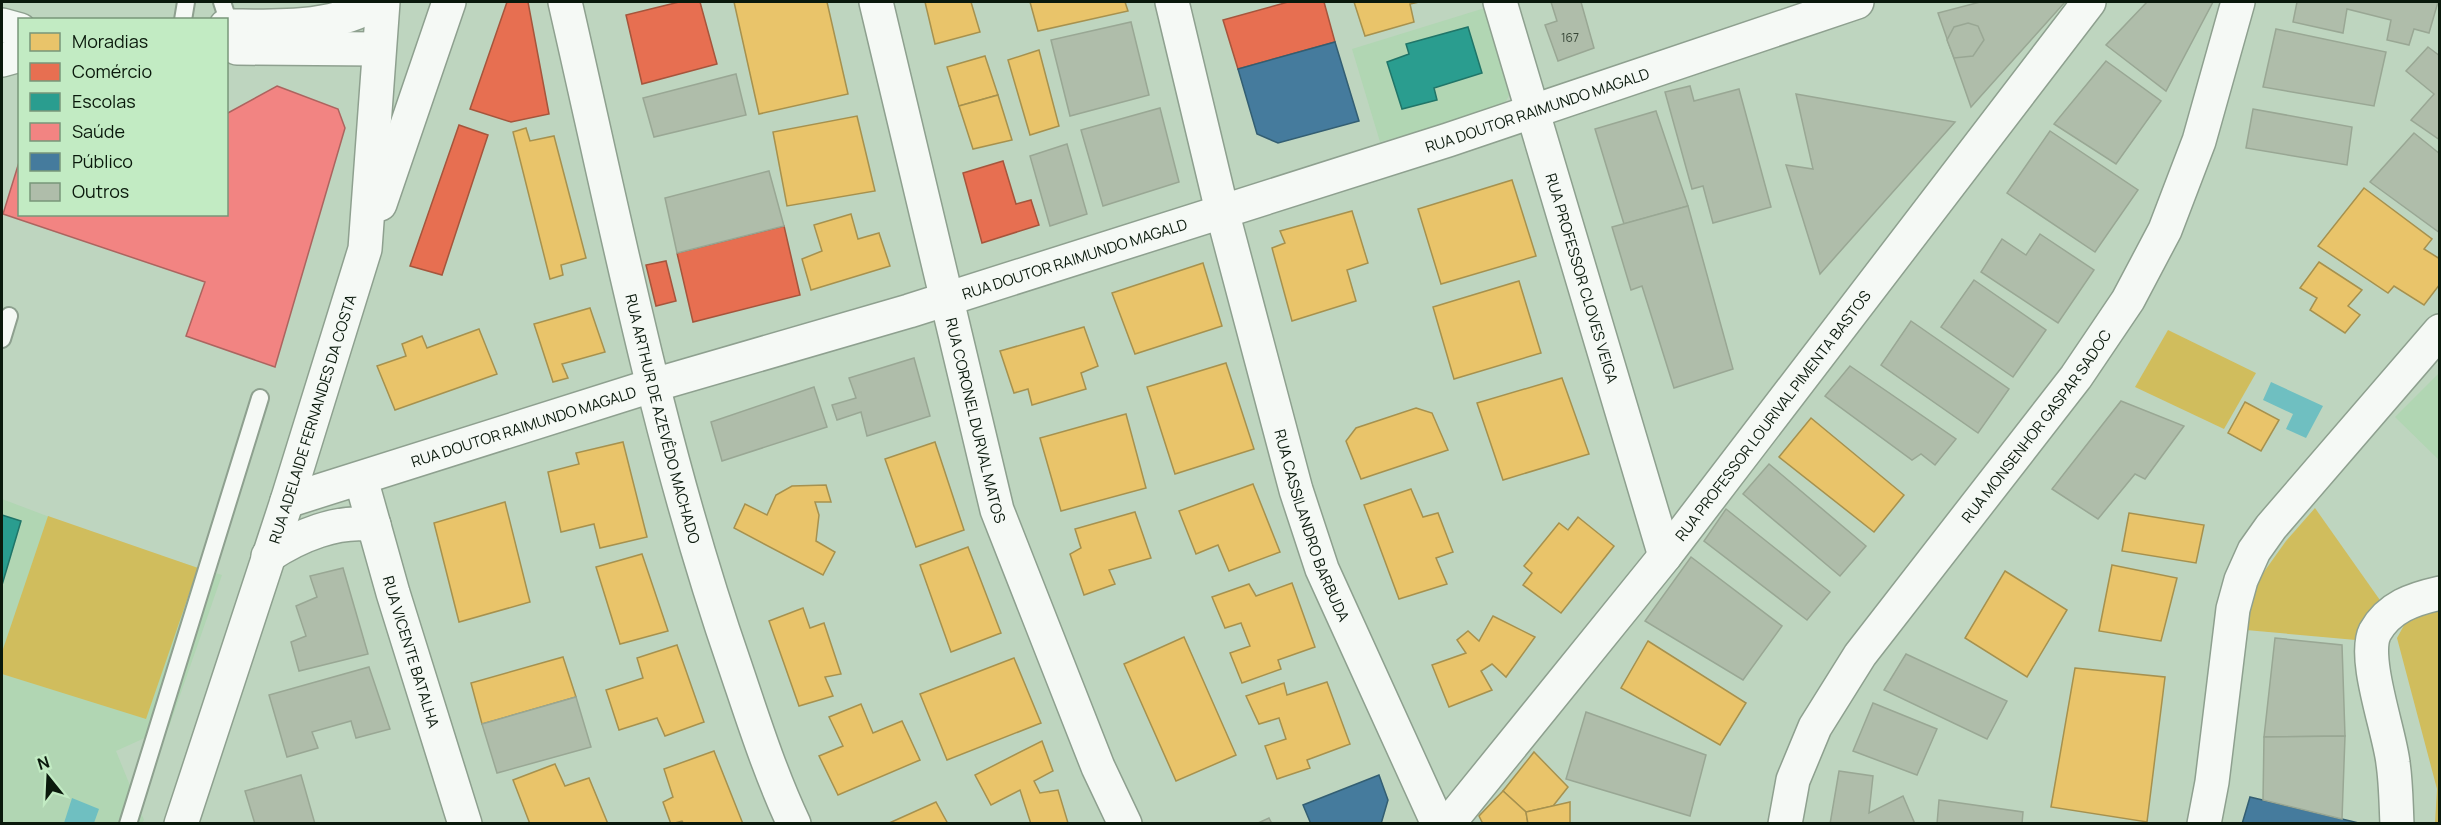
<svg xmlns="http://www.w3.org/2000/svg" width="2441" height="825" viewBox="0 0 2441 825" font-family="Manrope,sans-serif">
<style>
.built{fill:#b1d6b3}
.green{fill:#d0bd5d}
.water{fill:#6fbfc1}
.homes{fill:#e9c46a;stroke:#a6914e;stroke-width:1.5}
.shops{fill:#e76f51;stroke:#a5553c;stroke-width:1.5}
.schools{fill:#2a9d8f;stroke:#207568;stroke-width:1.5}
.health{fill:#f28482;stroke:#ac645f;stroke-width:1.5}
.public{fill:#457b9d;stroke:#335e72;stroke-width:1.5}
.building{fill:#afbdaa;stroke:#99a794;stroke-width:1.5}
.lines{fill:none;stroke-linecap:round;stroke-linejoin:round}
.lane-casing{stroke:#8ea08f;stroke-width:20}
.street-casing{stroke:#8ea08f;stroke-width:36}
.secondary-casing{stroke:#8ea08f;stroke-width:36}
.lane{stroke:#f5f9f5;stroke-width:16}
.street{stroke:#f5f9f5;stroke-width:33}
.secondary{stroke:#f5f9f5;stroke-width:33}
.labels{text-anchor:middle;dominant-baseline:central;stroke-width:6;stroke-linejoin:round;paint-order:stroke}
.number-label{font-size:12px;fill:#354435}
.street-label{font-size:15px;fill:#0a190c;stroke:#c2ebc3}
</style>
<rect width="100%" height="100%" fill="#bed5bf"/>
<g class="built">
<path d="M1488 7 1511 92 1502 108 1380 142 1352 49Z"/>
<path d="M2439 373V460L2395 417Z"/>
<path d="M2 499 121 544 222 575 169 727 116 751 144 820 142 823H2Z"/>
</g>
<g class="green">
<path d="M2168 330 2256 373 2224 429 2135 387Z"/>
<path d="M2315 508 2382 603 2356 640 2246 630 2256 583 2286 541Z"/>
<path d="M48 516 198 568 146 719 2 674V652Z"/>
<path d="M2439 609V823H2435L2437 789 2397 638 2408 618Z"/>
</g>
<g class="water">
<path d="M2271 382 2323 406 2306 438 2286 429 2293 414 2263 400Z"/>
<path d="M72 798 99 809 94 823H64Z"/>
</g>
<g class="homes">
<path d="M734 2H827L848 94 759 114Z"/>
<path d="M925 2H971L980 32 935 44Z"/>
<path d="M1030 2H1125L1128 11 1038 31Z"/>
<path d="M1354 2H1419L1410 4 1414 22 1365 36Z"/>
<path d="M1039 50 1059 126 1030 135 1008 60Z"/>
<path d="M985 56 998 95 959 106 947 67Z"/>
<path d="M998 95 1012 140 973 149 959 106Z"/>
<path d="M857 116 875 191 787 206 773 132Z"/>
<path d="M526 128 530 141 554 136 586 258 561 265 563 275 550 279 513 132Z"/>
<path d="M1512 180 1536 256 1441 284 1418 209Z"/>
<path d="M2364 188 2432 239 2424 249 2440 259V284L2424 305 2394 286 2388 293 2318 246Z"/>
<path d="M1352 211 1368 263 1347 270 1356 301 1292 321 1272 248 1285 243 1280 231Z"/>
<path d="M851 214 858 239 879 233 890 266 811 290 802 259 822 251 814 225Z"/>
<path d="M2319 262 2362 290 2348 306 2360 315 2345 333 2310 310 2317 298 2300 288Z"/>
<path d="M1203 263 1222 326 1135 354 1112 293Z"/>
<path d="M1519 281 1541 353 1454 379 1433 307Z"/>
<path d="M590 308 605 352 562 364 568 378 553 382 534 324Z"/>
<path d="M1084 327 1098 366 1081 373 1086 389 1032 405 1028 389 1014 393 1000 351Z"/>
<path d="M479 329 497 374 395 410 377 366 406 356 402 344 422 336 427 348Z"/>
<path d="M1226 363 1254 449 1175 474 1147 387Z"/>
<path d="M1562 378 1589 454 1503 480 1477 403Z"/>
<path d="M2245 402 2279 420 2261 451 2228 433Z"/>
<path d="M1416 408 1432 413 1448 450 1361 479 1346 441 1356 428Z"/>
<path d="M1126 414 1146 488 1061 511 1040 438Z"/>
<path d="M1811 418 1904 495 1874 532 1779 457Z"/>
<path d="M623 442 647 537 600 548 594 524 561 532 548 472 579 464 576 453Z"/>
<path d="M935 442 964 530 916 547 885 459Z"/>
<path d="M1253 484 1280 552 1229 571 1218 545 1196 554 1179 511Z"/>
<path d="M826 485 831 502H815L819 515 816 541 835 552 823 575 734 528 745 504 767 515 776 495 792 486Z"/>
<path d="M1411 489 1423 517 1438 513 1453 552 1436 558 1447 584 1399 599 1364 505Z"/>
<path d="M505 502 530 602 459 622 434 523Z"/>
<path d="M1135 512 1151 558 1109 570 1115 584 1084 595 1070 554 1081 548 1075 529Z"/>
<path d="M2129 513 2204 525 2196 563 2122 551Z"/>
<path d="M1578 517 1614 546 1561 613 1523 585 1532 573 1524 566 1559 523 1568 530Z"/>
<path d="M968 547 1001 633 951 652 920 565Z"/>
<path d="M642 554 668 631 620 644 596 567Z"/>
<path d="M2112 565 2177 578 2161 641 2099 631Z"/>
<path d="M2005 571 2067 610 2027 677 1965 638Z"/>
<path d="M1292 583 1315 647 1278 660 1281 669 1242 683 1230 653 1250 646 1241 623 1225 628 1212 597 1249 584 1256 596Z"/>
<path d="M803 608 810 628 824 623 841 674 825 677 833 696 799 706 769 621Z"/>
<path d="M1493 616 1535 637 1506 677 1492 664 1481 671 1492 690 1449 707 1432 665 1466 653 1457 640 1468 631 1479 641Z"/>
<path d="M1184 637 1236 755 1176 781 1124 664Z"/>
<path d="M1648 641 1746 703 1720 745 1621 688Z"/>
<path d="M677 645 704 722 665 736 657 718 619 730 606 690 643 678 637 658Z"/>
<path d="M563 657 576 697 482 724 471 683Z"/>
<path d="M1014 658 1041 723 947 760 920 694Z"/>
<path d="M2075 668 2165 677 2147 822 2051 807Z"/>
<path d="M1327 682 1350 744 1307 760 1310 768 1277 779 1265 746 1286 739 1279 718 1259 724 1246 696 1284 683 1287 695Z"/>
<path d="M861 704 873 733 902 721 920 760 838 795 819 756 843 746 829 717Z"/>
<path d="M1042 741 1053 771 1034 781 1040 793 1058 790 1068 823 1031 824 1020 790 991 805 975 775Z"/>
<path d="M714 751 743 824H684L682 821 671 824 663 802 673 797 664 769Z"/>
<path d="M1534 752 1568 787 1553 806 1526 812 1503 791Z"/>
<path d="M555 764 565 786 589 778 608 824H530L513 780Z"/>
<path d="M1503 791 1526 812 1528 824H1483L1479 816Z"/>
<path d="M936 802 948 824H887Z"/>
<path d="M1570 802V824H1528L1526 812Z"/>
</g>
<g class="shops">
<path d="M507 2H528L549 114 511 122 470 109Z"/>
<path d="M679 2H700L717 64 642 84 626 15Z"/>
<path d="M1288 2H1324L1335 42 1238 69 1223 20Z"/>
<path d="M459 125 488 135 442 275 410 266Z"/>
<path d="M1003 161 1016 204 1031 200 1039 225 982 243 963 173Z"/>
<path d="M784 226 800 295 693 322 677 253Z"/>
<path d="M666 261 676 301 656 306 646 265Z"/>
</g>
<g class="schools">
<path d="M1468 27 1482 73 1434 88 1437 100 1402 109 1387 62 1409 54 1406 44Z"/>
<path d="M2 515 21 521 2 585Z"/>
</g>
<path class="health" d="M277 86 338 109 345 128 275 367 186 336 205 282 3 214 20 159V214H226V114Z"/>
<g class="public">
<path d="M1335 42 1359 121 1278 143 1257 134 1238 69Z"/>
<path d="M1379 775 1388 800 1381 824H1311L1303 805Z"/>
<path d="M2250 797 2359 823V824H2242Z"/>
</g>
<g class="building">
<path d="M1551 2H1581L1594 48 1558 61 1545 25 1557 21Z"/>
<path d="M1980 2H2065L1971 107 1938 13Z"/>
<path d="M2147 2H2213L2166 91 2106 45Z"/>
<path d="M2297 2H2438L2429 33 2414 29 2409 45 2387 40 2391 20 2347 9 2343 33 2293 22Z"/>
<path d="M1131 22 1149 95 1070 116 1051 40Z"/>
<path d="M1968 23 1978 26 1984 40 1973 56 1954 58 1947 40 1954 27Z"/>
<path d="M2276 29 2386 52 2374 106 2263 87Z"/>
<path d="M2428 47 2440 56V140L2411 120 2434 94 2406 71Z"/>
<path d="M2106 61 2161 101 2116 164 2054 124Z"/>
<path d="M736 74 746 115 654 137 643 98Z"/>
<path d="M1690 86 1694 101 1739 89 1771 207 1713 223 1703 186 1692 189 1665 92Z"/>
<path d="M1796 94 1955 122 1820 274 1786 165 1813 169Z"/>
<path d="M1160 108 1179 182 1103 206 1081 130Z"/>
<path d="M2253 109 2352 127 2347 165 2246 148Z"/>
<path d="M1656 111 1688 206 1624 224 1595 129Z"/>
<path d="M2050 131 2138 190 2095 252 2007 193Z"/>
<path d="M2414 133 2440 154V233L2370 182Z"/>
<path d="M1067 144 1087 214 1050 226 1030 156Z"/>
<path d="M769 171 784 226 677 253 665 198Z"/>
<path d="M1688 206 1733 369 1674 388 1642 286 1631 290 1612 227Z"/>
<path d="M2040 234 2094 270 2058 323 1981 272 2002 239 2026 255Z"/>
<path d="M1974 280 2046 330 2013 377 1941 327Z"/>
<path d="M1911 321 2009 389 1978 433 1881 365Z"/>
<path d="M914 358 930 416 867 436 861 412 837 420 832 405 856 398 849 378Z"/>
<path d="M1850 366 1956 439 1935 465 1921 454 1912 460 1825 396Z"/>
<path d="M814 387 827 427 722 461 711 422Z"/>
<path d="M2121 401 2184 426 2145 479 2135 474 2098 519 2052 489Z"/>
<path d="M1769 464 1866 546 1840 576 1743 494Z"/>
<path d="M1726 509 1830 592 1807 620 1704 541Z"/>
<path d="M1691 557 1782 626 1743 680 1645 621Z"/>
<path d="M343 568 368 654 299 671 291 642 306 636 296 606 317 597 310 576Z"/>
<path d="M2275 638 2342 645 2345 736 2264 737Z"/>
<path d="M1906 654 2007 701 1987 739 1884 690Z"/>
<path d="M369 667 390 729 356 738 351 721 312 732 318 748 287 757 269 695Z"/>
<path d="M576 697 591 747 497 773 482 724Z"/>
<path d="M1873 703 1937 729 1917 775 1853 751Z"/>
<path d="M1586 712 1706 755 1690 816 1566 779Z"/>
<path d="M2345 736 2342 819 2263 800 2264 737Z"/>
<path d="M1839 771 1873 776 1869 813 1903 796 1915 824H1830Z"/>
<path d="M301 775 315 824H255L245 791Z"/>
<path d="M1939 800 2023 812 2022 824H1937Z"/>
<path d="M1269 818 1272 824H1256Z"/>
</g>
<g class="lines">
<defs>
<g id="lane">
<path d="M222 2 230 26"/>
<path d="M183 20 186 2"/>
<path d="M2 339 9 316"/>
<path d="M128 824 260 398"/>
</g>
<g id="street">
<path id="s1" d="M876 2 997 510 1098 767 1125 824"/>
<path id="s2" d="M1172 2 1222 211 1296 490 1322 569 1438 824"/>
<path id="s3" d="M1500 2 1665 556"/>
<path id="s4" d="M361 479 393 593 465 824"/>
<path id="s5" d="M287 501 654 385 909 311 1448 140 1857 2"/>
<path d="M268 556C298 536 338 519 374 525"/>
<path id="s6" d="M1448 824 1665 556 2089 2"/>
<path id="s7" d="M1785 824 1793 780 1815 727 1860 655 2076 377 2128 300 2165 230 2199 141 2238 2"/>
<path d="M2204 824 2212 782 2233 609 2241 580 2254 551 2271 527 2440 331"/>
<path d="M2397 824C2396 804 2396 783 2393 763 2390 733 2362 658 2375 632 2389 607 2413 599 2440 593"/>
</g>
<g id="secondary">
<path id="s8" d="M565 2C616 224 660 450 735 666 753 719 770 773 794 824"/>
<path d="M2 25 20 30"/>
<path d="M226 26C276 26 334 30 377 2"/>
<path d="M237 48 378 49"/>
<path d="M2 60 20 55"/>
<path d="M380 204 449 2"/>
<path id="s9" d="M181 824 287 501 365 249 383 2"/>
</g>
</defs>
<use href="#lane" class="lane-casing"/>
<use href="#street" class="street-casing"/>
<use href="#secondary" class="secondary-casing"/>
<use href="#lane" class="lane"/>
<use href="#street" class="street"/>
<use href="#secondary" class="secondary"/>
</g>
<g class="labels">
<g class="number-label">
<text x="1570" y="37">167</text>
</g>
<g class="street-label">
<text stroke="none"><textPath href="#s5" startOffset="1310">RUA DOUTOR RAIMUNDO MAGALD</textPath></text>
<text stroke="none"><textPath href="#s5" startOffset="824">RUA DOUTOR RAIMUNDO MAGALD</textPath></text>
<text stroke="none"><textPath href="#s3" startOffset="288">RUA PROFESSOR CLOVES VEIGA</textPath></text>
<text stroke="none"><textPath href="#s6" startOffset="522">RUA PROFESSOR LOURIVAL PIMENTA BASTOS</textPath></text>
<text stroke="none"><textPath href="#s8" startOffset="428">RUA ARTHUR DE AZEVÊDO MACHADO</textPath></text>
<text stroke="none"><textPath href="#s9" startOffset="426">RUA ADELAIDE FERNANDES DA COSTA</textPath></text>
<text stroke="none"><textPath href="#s1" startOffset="430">RUA CORONEL DURVAL MATOS</textPath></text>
<text stroke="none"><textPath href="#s7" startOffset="476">RUA MONSENHOR GASPAR SADOC</textPath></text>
<text stroke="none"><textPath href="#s5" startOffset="248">RUA DOUTOR RAIMUNDO MAGALD</textPath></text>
<text stroke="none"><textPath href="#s2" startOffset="542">RUA CASSILANDRO BARBUDA</textPath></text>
<text stroke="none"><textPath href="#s4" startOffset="180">RUA VICENTE BATALHA</textPath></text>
</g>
</g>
<rect width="2441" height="825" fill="none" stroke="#0a190c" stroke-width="6"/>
<rect x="18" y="18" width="210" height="198" fill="#c2ebc3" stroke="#78977a" stroke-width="1.5"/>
<rect x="30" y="33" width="30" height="18" fill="#e9c46a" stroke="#78977a" stroke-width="1.5"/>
<text x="72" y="48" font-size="18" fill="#0a190c">Moradias</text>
<rect x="30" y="63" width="30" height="18" fill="#e76f51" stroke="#78977a" stroke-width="1.5"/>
<text x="72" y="78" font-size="18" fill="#0a190c">Comércio</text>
<rect x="30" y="93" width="30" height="18" fill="#2a9d8f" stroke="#78977a" stroke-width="1.5"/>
<text x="72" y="108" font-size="18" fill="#0a190c">Escolas</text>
<rect x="30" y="123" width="30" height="18" fill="#f28482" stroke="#78977a" stroke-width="1.5"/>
<text x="72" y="138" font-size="18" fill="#0a190c">Saúde</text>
<rect x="30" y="153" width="30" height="18" fill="#457b9d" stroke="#78977a" stroke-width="1.5"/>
<text x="72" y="168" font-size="18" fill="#0a190c">Público</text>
<rect x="30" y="183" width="30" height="18" fill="#afbdaa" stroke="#78977a" stroke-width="1.5"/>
<text x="72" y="198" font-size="18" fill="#0a190c">Outros</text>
<g transform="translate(48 777) rotate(342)" stroke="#c2ebc3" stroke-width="4.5" paint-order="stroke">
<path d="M0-4.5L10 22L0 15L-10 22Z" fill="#0a190c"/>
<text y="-9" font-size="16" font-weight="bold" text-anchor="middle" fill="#0a190c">N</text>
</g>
</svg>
